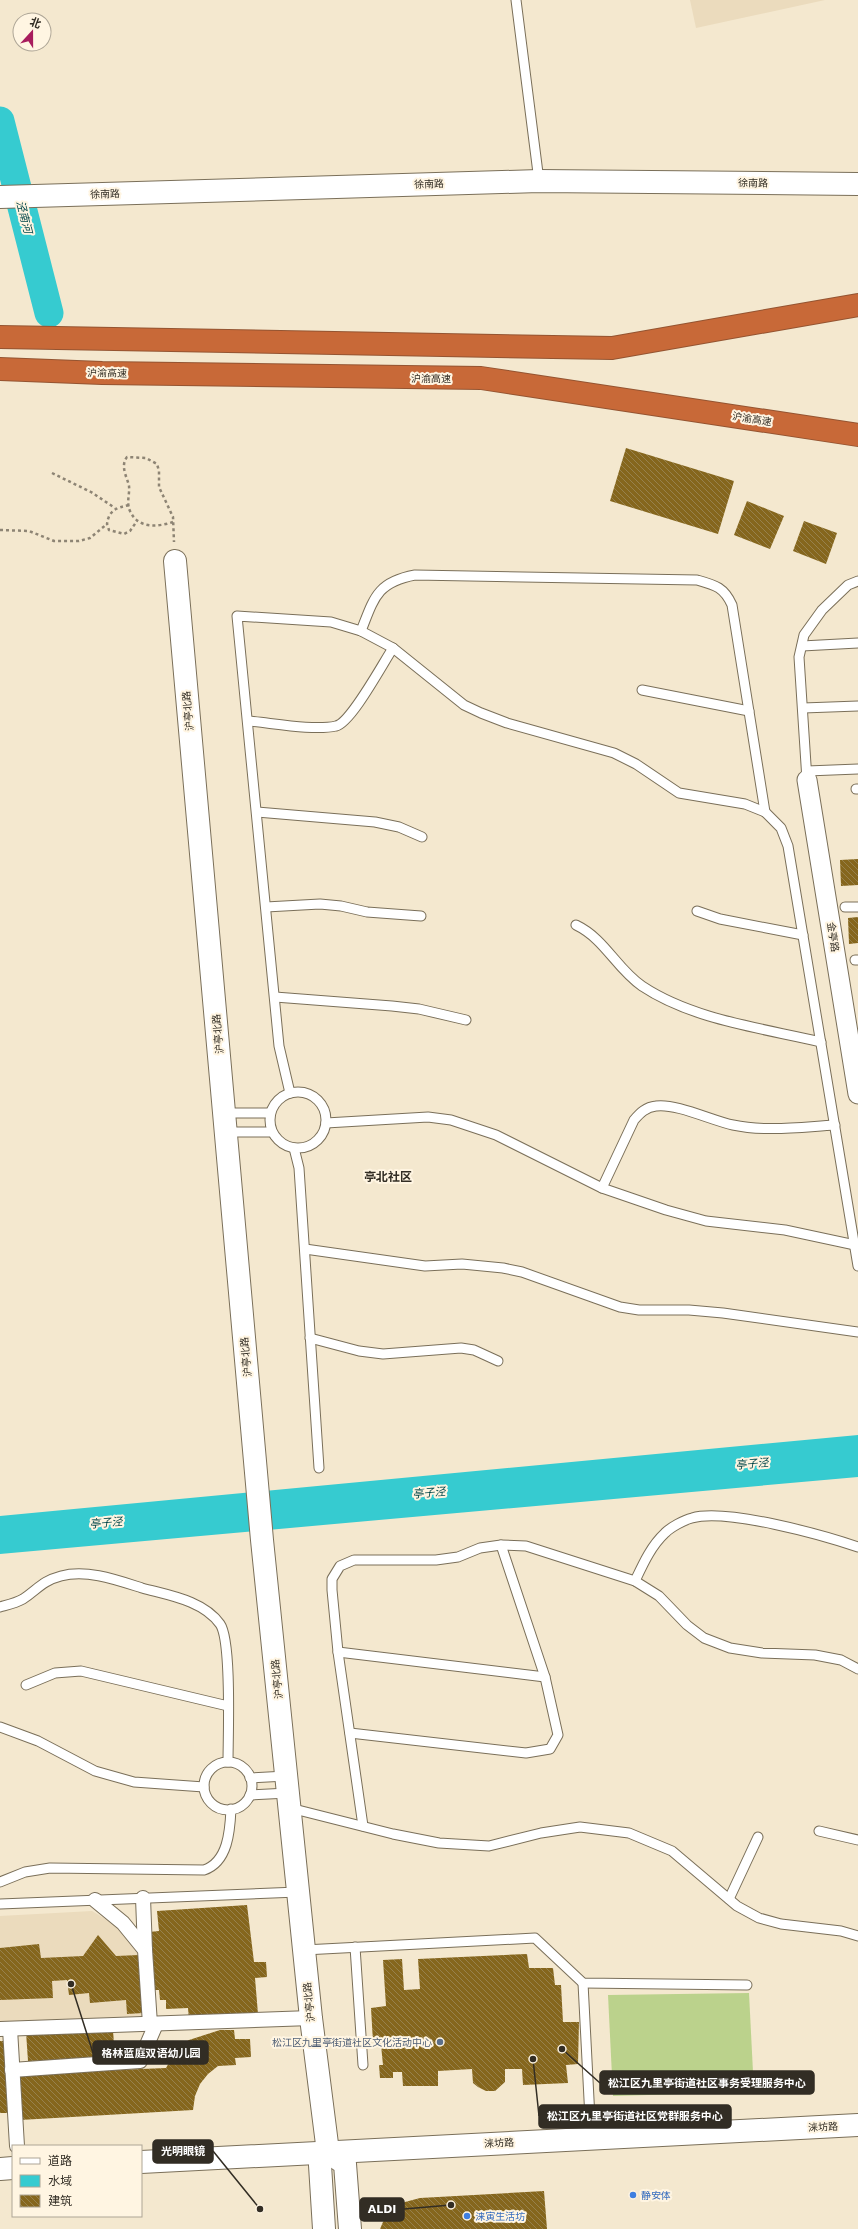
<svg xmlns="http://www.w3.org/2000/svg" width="858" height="2229" viewBox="0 0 858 2229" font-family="'DejaVu Sans','Noto Sans SC',sans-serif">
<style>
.built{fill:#ebdbbd}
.pitch{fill:#bbd28c}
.water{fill:#36cbd0}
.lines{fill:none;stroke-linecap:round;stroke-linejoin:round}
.river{stroke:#36cbd0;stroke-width:29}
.building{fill:url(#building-back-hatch)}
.service-casing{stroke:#7a6f59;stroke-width:11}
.pedestrian-casing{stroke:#7a6f59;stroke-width:16}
.minor-casing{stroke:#7a6f59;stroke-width:21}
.tertiary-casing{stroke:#7a6f59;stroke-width:24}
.motorway-casing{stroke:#945431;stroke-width:24}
.path{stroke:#8d8474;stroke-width:2.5;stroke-dasharray:3 3;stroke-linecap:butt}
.service{stroke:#fff;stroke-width:9}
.pedestrian{stroke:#fff;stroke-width:14}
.minor{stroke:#fff;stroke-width:19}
.tertiary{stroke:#fff;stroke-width:22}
.motorway{stroke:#c86938;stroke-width:22}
.service-dot{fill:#5c6f8a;stroke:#fff5e2;stroke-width:1.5}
.shop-dot{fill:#3f7fe0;stroke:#fff5e2;stroke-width:1.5}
.labels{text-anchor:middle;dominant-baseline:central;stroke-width:4;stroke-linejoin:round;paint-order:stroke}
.street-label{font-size:10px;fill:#322d24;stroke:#fff5e2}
.service-label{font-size:10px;fill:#4e5e75;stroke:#fff5e2;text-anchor:end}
.shop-label{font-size:10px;fill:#366cbe;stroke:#fff5e2;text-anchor:start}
.water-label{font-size:11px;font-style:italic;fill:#014548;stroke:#fff5e2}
.quarter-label{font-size:12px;font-weight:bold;fill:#322d24;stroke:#fff5e2}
.leader{fill:none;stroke:#322d24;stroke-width:1.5}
.callout-dot{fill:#322d24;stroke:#fff5e2;stroke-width:1.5}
.callout{fill:#322d24;stroke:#322d24;stroke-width:1.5}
.callout-label{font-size:11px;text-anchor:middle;font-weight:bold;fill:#fff}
</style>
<defs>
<pattern id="building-back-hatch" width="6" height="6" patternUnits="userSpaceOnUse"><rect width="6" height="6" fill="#85661d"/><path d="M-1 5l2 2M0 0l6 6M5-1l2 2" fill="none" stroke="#97814d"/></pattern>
</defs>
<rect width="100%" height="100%" fill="#f4e8cf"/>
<g class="built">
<path d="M690 0H825L696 28Z"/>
<path d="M92 1911 119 1927 140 1952 144 2016 0 2022V1916Z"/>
</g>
<path class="pitch" d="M749 1993 754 2092 613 2096 608 1995Z"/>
<path class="water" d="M858 1435V1477L0 1554V1516Z"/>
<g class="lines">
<path class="river" d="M0 121 49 313"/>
</g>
<g class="building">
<path d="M626 448 734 481 718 534 610 501Z"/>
<path d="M747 501 784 516 770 549 734 535Z"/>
<path d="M804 521 837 533 826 564 793 551Z"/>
<path d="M858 859V885L841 886 840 860Z"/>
<path d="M858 917V943L849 944 848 918Z"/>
<path d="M247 1905 254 1962H266L267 1977 255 1978 258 2014 189 2020 188 2008 166 2009V2000H160L159 1990H152L149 1932 159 1931 157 1911Z"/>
<path d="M98 1935 116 1956 139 1955 143 2013 127 2014 126 2000 90 2003 89 1993 69 1995 67 1980 52 1981 53 1998 0 2000V1948L39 1944 41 1958 83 1956Z"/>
<path d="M527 1954 529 1968H553L555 1985H561L563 2022H579L578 2064 566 2065 568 2083 523 2085 522 2069H505V2082L495 2091H486L478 2087 473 2083 472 2069 438 2071V2086H403L402 2072H393V2078H380L379 2065H383L381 2045 373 2042 371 2008 386 2006 383 1960 402 1959 404 1990 420 1989 418 1959Z"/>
<path d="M113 2030 115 2059 28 2061 26 2032Z"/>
<path d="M220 2030H234L235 2039H250L251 2057 235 2058 236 2065 218 2066 208 2074 200 2084 195 2096 193 2110 20 2120 17 2074 166 2068 178 2047 189 2040Z"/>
<path d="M0 2041H6L11 2113H0Z"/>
<path d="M544 2191 547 2229H380L383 2222 393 2209 405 2202 420 2198Z"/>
</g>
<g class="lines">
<defs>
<g id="service">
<path d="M516 0 539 181"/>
<path d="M361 631C374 598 377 582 415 575L697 580C715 585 724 587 732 605L765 812"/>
<path d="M802 646 858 643"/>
<path d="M642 690 749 711"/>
<path d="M803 708 858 706"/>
<path d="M248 721C272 723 314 731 336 726 351 723 383 663 393 648"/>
<path d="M807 771 858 769"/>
<path d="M807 780 799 657 804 635 822 610 848 585 858 581"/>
<path d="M856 789H858"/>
<path d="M257 812 375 822 399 827 422 837"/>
<path d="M266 907 320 904 341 906 367 912 421 916"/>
<path d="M845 907H858"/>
<path d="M697 911 720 919 803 935"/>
<path d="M576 925C605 939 616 968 642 986 693 1020 762 1028 821 1042"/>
<path d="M855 960H858"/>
<path d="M275 997 392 1006 419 1009 466 1020"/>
<circle cx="298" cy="1120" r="28"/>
<path d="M290 1093 279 1046 237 616 331 622 361 631 393 648 464 705 481 713 507 723 614 753 636 764 679 793 745 804 765 812 781 828 788 846 858 1266"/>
<path d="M225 1113H270"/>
<path d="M326 1123 428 1117 451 1120 496 1135 602 1188 666 1210 706 1221 785 1230 855 1245"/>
<path d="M227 1132H272"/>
<path d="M294 1148 299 1168 319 1468"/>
<path d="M602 1188 634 1120C640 1113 646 1107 656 1106 676 1103 713 1121 733 1125 766 1132 801 1127 835 1125"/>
<path d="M305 1249 425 1266 462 1264 503 1268 522 1272 620 1307 639 1310H689L723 1313 858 1332"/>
<path d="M310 1338 359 1351 383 1354 461 1348 474 1350 498 1361"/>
<path d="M635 1581C643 1564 651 1546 665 1533 671 1527 684 1520 692 1518 726 1508 823 1535 858 1547"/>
<path d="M0 1607C7 1605 16 1603 23 1599 38 1589 42 1581 61 1576 87 1569 117 1580 142 1588 167 1595 203 1600 220 1624 232 1641 228 1737 228 1762"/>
<path d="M338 1652 545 1677"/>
<path d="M26 1685 55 1673 81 1671 228 1706"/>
<path d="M0 1727 38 1741 95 1771 134 1782 204 1787"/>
<path d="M350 1733 526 1753 550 1749 558 1735 545 1677 501 1545"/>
<circle cx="228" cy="1786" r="24"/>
<path d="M250 1778 286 1776"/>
<path d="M250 1795 288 1793"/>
<path d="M290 1808 393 1834 439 1843 489 1846 541 1833 580 1827 629 1833 672 1851 737 1906 759 1918 781 1924 841 1931 858 1936"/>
<path d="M363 1826 338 1652 332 1590V1579L340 1566 354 1560H436L458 1557 480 1548 501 1545 526 1546 635 1581 659 1596 687 1625 704 1638 730 1648 762 1653 815 1655 841 1660 858 1669"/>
<path d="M819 1831 858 1840"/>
<path d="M0 1882 25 1872 50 1868 204 1870C228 1862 230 1831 231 1809"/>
<path d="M729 1899 758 1837"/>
<path d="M0 1904 298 1892"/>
<path d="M355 1947 363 2065"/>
<path d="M304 1950 535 1938 583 1983 747 1985"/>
<path d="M583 1983 591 2138"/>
</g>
<g id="pedestrian">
<path d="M143 1898 145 1950"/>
<path d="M95 1900 123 1923 145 1950 150 2024"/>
<path d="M0 2029 311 2018"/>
<path d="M10 2029 17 2146"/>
<path d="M12 2070 140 2061 156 2024"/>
</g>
<path id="minor" d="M807 780 858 1094"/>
<g id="tertiary">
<path d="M0 197 539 181 858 184"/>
<path d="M175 561 262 1540 311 2018 328 2152 320 2165 324 2229"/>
<path d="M328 2152 345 2164 350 2229"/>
<path d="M141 2162 858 2125"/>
<path d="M0 2169 13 2168"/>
</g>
<g id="motorway">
<path d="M0 337 612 348 858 305"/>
<path d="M0 369 102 373 481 378 858 435"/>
</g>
</defs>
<use href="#service" class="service-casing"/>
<use href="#pedestrian" class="pedestrian-casing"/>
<use href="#minor" class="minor-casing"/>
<use href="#tertiary" class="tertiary-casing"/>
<use href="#motorway" class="motorway-casing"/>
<g class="path">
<path d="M52 473 91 492 115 508"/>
<path d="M129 505C116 508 109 510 107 524L109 530 124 534 130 531 137 521"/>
<path d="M173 522C158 527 138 529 130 511 126 503 130 494 129 486 127 477 120 466 127 457L146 458 157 464 159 471V487L173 517 174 542"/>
<path d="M0 530 29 531 54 541H79L90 538 107 524"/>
</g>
<use href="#service" class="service"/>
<use href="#pedestrian" class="pedestrian"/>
<use href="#minor" class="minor"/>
<use href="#tertiary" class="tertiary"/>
<use href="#motorway" class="motorway"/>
</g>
<circle class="service-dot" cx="440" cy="2042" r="4"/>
<g class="shop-dot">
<circle cx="633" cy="2195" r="4"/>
<circle cx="467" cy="2216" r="4"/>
</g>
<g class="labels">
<g class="street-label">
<text transform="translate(753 183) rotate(1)">徐南路</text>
<text transform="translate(429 184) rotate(-2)">徐南路</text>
<text transform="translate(105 194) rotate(-2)">徐南路</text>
<text transform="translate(107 373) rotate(1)">沪渝高速</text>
<text x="431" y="378">沪渝高速</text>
<text transform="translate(752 419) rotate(9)">沪渝高速</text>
<text transform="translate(188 711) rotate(-95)">沪亭北路</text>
<text transform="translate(833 937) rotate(81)">金亭路</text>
<text transform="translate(218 1034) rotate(-95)">沪亭北路</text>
<text transform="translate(246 1357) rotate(-95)">沪亭北路</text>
<text transform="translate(277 1679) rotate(-96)">沪亭北路</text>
<text transform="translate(309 2002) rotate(-96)">沪亭北路</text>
<text transform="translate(823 2127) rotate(-3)">涞坊路</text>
<text transform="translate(499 2143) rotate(-3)">涞坊路</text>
</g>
<g class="service-label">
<text x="432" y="2042">松江区九里亭街道社区文化活动中心</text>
</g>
<g class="shop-label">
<text x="641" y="2195">静安体</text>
<text x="475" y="2216">涞寅生活坊</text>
</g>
<g class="water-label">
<text transform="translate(24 217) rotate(76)">泾南河</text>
<text transform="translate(752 1464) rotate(-5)">亭子泾</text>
<text transform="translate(429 1493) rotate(-5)">亭子泾</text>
<text transform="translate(106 1523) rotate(-5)">亭子泾</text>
</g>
<g class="quarter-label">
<text x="388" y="1177">亭北社区</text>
</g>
</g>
<path class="leader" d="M71 1984L93 2053M562 2049L600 2083M533 2059L539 2116M260 2209L213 2151M451 2205L404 2209"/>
<g class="callout-dot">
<circle cx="71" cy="1984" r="4"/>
<circle cx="562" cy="2049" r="4"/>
<circle cx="533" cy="2059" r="4"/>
<circle cx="260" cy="2209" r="4"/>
<circle cx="451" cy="2205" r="4"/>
</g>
<g class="callout">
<rect x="93" y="2041" width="115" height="23" rx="4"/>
<rect x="600" y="2071" width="214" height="23" rx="4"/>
<rect x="539" y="2105" width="192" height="23" rx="4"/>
<rect x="153" y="2140" width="60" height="23" rx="4"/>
<rect x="360" y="2198" width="44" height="23" rx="4"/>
</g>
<g class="callout-label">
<text x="151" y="2057">格林蓝庭双语幼儿园</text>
<text x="707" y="2087">松江区九里亭街道社区事务受理服务中心</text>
<text x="635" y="2120">松江区九里亭街道社区党群服务中心</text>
<text x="183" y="2155">光明眼镜</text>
<text x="382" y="2213">ALDI</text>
</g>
<rect x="12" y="2145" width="130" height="72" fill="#fff5e2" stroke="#ada596"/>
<rect x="20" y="2158" width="20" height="6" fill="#ffffff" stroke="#ada596"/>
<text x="48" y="2165" font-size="12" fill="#322d24">道路</text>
<rect x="20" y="2175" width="20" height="12" fill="#36cbd0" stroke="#ada596"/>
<text x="48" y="2185" font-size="12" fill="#322d24">水域</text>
<rect x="20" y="2195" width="20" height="12" fill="url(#building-back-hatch)" stroke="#ada596"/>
<text x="48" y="2205" font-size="12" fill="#322d24">建筑</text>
<g transform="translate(32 32) rotate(21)"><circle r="19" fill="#fff5e2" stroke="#ada596"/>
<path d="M0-3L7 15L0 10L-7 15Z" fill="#a81c5d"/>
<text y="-6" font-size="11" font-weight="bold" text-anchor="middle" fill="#322d24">北</text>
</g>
</svg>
